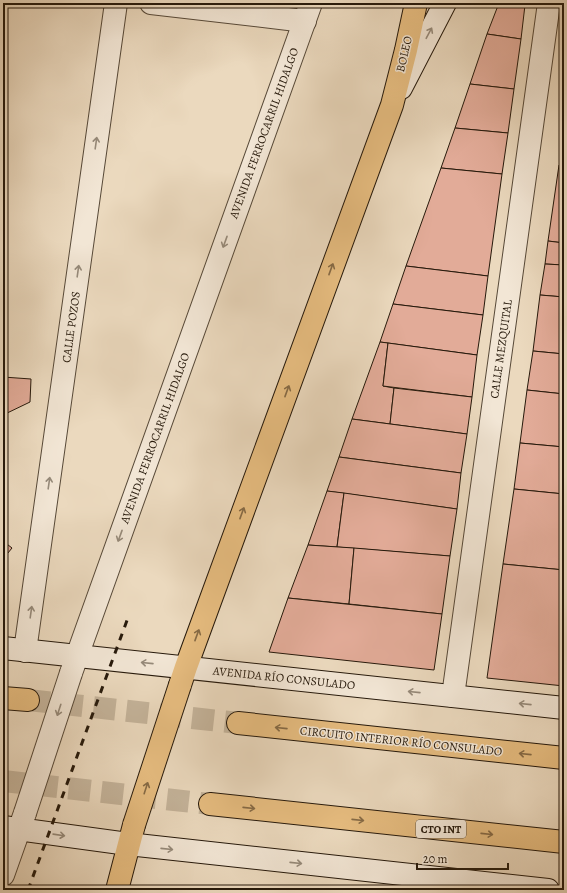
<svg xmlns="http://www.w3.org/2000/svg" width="567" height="893" viewBox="0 0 567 893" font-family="Alegreya,serif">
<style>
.building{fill:#e2ab98;stroke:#26190b}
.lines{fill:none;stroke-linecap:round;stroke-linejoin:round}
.motorway-tunnel{stroke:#c4b39a;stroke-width:22;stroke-dasharray:22 11;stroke-linecap:butt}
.minor-casing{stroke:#574938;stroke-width:24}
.tertiary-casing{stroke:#574938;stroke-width:24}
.secondary-casing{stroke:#26190b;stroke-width:24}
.primary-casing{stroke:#26190b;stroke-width:24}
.motorway-casing{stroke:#26190b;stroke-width:24}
.minor{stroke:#f2e6d5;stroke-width:22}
.tertiary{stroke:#f2e6d5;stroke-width:22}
.secondary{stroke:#f2e6d5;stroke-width:22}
.primary{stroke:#e6bc7f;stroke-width:22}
.motorway{stroke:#e6bc7f;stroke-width:22}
.rail{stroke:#26190b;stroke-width:3;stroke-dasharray:7 7;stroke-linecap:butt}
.tertiary-bridge-casing{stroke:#574938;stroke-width:24;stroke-linecap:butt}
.primary-bridge-casing{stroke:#26190b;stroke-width:24;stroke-linecap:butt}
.tertiary-bridge{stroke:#f2e6d5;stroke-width:22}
.primary-bridge{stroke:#e6bc7f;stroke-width:22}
.oneway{stroke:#968a7a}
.oneway2{stroke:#866a45}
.labels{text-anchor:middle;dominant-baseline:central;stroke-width:3;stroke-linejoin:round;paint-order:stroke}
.shield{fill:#f2e6d5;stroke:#635648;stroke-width:1}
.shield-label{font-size:11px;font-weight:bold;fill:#26190b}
.street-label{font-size:12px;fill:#26190b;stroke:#f2e6d5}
</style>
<rect width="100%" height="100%" fill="#ebd9be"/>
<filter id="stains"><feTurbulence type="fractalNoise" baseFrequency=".005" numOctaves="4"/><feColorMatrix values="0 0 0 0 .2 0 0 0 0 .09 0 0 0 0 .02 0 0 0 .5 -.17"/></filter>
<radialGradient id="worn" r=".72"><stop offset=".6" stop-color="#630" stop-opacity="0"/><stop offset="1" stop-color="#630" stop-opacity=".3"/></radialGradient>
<g class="building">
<path d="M499 3H519L525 5 521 39 487 34Z"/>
<path d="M487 34 521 39 514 89 470 84Z"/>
<path d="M470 84 514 89 508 133 455 128Z"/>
<path d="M455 128 508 133 502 174 441 168Z"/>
<path d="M559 165H564V243L548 241Z"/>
<path d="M441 168 502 174 488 276 406 266Z"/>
<path d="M548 241 564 243V265L545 264Z"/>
<path d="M545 264 564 265V297L540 295Z"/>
<path d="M406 266 488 276 483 315 393 304Z"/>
<path d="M540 295 564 297V354L533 351Z"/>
<path d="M393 304 483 315 477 355 380 342Z"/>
<path d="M380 342 388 343 383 386 394 388 390 424 352 419Z"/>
<path d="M388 343 477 355 472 397 383 386Z"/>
<path d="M533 351 564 354V394L527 390Z"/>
<path d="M3 377 31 379 30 402 3 415Z"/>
<path d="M394 388 472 397 467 434 390 424Z"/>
<path d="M527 390 564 394V447L520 443Z"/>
<path d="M352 419 467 434 461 473 339 457Z"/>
<path d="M520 443 564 447V494L514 489Z"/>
<path d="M339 457 461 473 457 509 327 491Z"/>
<path d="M514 489 564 494V570L503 564Z"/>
<path d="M327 491 344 493 337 547 308 545Z"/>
<path d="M344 493 457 509 450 556 337 547Z"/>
<path d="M3 541 12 548 3 559Z"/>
<path d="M308 545 354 548 349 604 288 598Z"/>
<path d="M354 548 450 556 442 614 349 604Z"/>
<path d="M503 564 564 570V686L487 678Z"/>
<path d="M288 598 442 614 434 670 269 652Z"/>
</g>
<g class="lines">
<g class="motorway-tunnel">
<path d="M28 700 238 723"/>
<path d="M3 781 210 804"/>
</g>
<defs>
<g id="minor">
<path d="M151 3 305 21"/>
<path d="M25 651 116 3"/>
<path d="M453 696 549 3"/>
</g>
<g id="tertiary">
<path d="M71 673 311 3"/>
<path d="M3 875 25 813"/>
</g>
<g id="secondary">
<path d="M401 88 445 3"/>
<path d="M3 648 564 708"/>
<path d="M3 827 128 844 548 890"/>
</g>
<g id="primary">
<path d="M180 685 186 667 392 105 406 50 416 3"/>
<path d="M117 890 134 825"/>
</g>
<g id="motorway">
<path d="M3 698 28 700"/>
<path d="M238 723 564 758"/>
<path d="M210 804 564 842"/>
</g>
</defs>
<use href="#minor" class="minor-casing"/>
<use href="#tertiary" class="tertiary-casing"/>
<use href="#secondary" class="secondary-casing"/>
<use href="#primary" class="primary-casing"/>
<use href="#motorway" class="motorway-casing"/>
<use href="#minor" class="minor"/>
<use href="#tertiary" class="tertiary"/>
<use href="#secondary" class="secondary"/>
<use href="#primary" class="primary"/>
<use href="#motorway" class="motorway"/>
<path class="rail" d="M28 890 129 615"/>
<defs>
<path id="tertiary-bridge" d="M25 813 71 673"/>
<path id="primary-bridge" d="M134 825 180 685"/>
</defs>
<use href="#tertiary-bridge" class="tertiary-bridge-casing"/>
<use href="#primary-bridge" class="primary-bridge-casing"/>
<use href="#tertiary-bridge" class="tertiary-bridge"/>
<use href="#primary-bridge" class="primary-bridge"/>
</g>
<defs><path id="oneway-shaft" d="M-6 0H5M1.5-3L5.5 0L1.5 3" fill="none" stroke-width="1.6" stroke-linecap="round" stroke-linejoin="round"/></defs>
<g class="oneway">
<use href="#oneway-shaft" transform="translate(429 33) rotate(-62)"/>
<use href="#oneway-shaft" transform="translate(96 143) rotate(-82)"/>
<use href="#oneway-shaft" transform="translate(225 242) rotate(110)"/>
<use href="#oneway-shaft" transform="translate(78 271) rotate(-82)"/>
<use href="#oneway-shaft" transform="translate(49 483) rotate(-82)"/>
<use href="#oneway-shaft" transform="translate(120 536) rotate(110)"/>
<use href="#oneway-shaft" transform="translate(31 612) rotate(-82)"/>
<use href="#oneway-shaft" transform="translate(147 663) rotate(-174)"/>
<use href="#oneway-shaft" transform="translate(414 692) rotate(-174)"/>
<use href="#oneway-shaft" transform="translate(525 704) rotate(-174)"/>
<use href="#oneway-shaft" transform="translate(59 710) rotate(108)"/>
<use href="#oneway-shaft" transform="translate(59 835) rotate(8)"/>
<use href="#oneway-shaft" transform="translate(167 849) rotate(6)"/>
<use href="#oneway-shaft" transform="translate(296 863) rotate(6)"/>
</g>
<g class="oneway2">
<use href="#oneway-shaft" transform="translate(331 269) rotate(-70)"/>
<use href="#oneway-shaft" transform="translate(287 391) rotate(-70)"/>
<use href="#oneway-shaft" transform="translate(242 513) rotate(-70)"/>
<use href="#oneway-shaft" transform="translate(197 635) rotate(-70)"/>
<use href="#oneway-shaft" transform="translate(281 728) rotate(-174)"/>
<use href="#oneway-shaft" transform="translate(525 754) rotate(-174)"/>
<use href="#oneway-shaft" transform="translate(146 788) rotate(-72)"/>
<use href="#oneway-shaft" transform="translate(249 808) rotate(6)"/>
<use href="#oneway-shaft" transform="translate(358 820) rotate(6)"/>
<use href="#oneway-shaft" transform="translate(487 834) rotate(6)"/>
</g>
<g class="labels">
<rect class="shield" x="416" y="820" width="50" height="18" rx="3"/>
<g class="shield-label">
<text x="441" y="829">CTO INT</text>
</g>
<g class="street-label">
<text transform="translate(404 54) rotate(-77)">BOLEO</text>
<text transform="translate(264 133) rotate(-70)">AVENIDA FERROCARRIL HIDALGO</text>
<text transform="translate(71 327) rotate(-82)">CALLE POZOS</text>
<text transform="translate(501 349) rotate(-82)">CALLE MEZQUITAL</text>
<text transform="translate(155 438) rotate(-70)">AVENIDA FERROCARRIL HIDALGO</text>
<text transform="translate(284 678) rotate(6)">AVENIDA RÍO CONSULADO</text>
<text transform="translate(401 741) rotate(6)">CIRCUITO INTERIOR RÍO CONSULADO</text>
</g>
</g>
<rect width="567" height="893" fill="none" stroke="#ebd9be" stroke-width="16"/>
<rect x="4" y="4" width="559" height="885" fill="none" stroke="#26190b" stroke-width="2"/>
<rect x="8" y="8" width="551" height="877" fill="none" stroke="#26190b"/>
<path d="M417 863v6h91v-6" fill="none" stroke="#26190b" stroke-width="2"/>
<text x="423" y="863" font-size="12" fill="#26190b" stroke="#f2e6d5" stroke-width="3" paint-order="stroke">20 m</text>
<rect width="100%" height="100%" filter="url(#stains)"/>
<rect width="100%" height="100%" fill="url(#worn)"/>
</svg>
